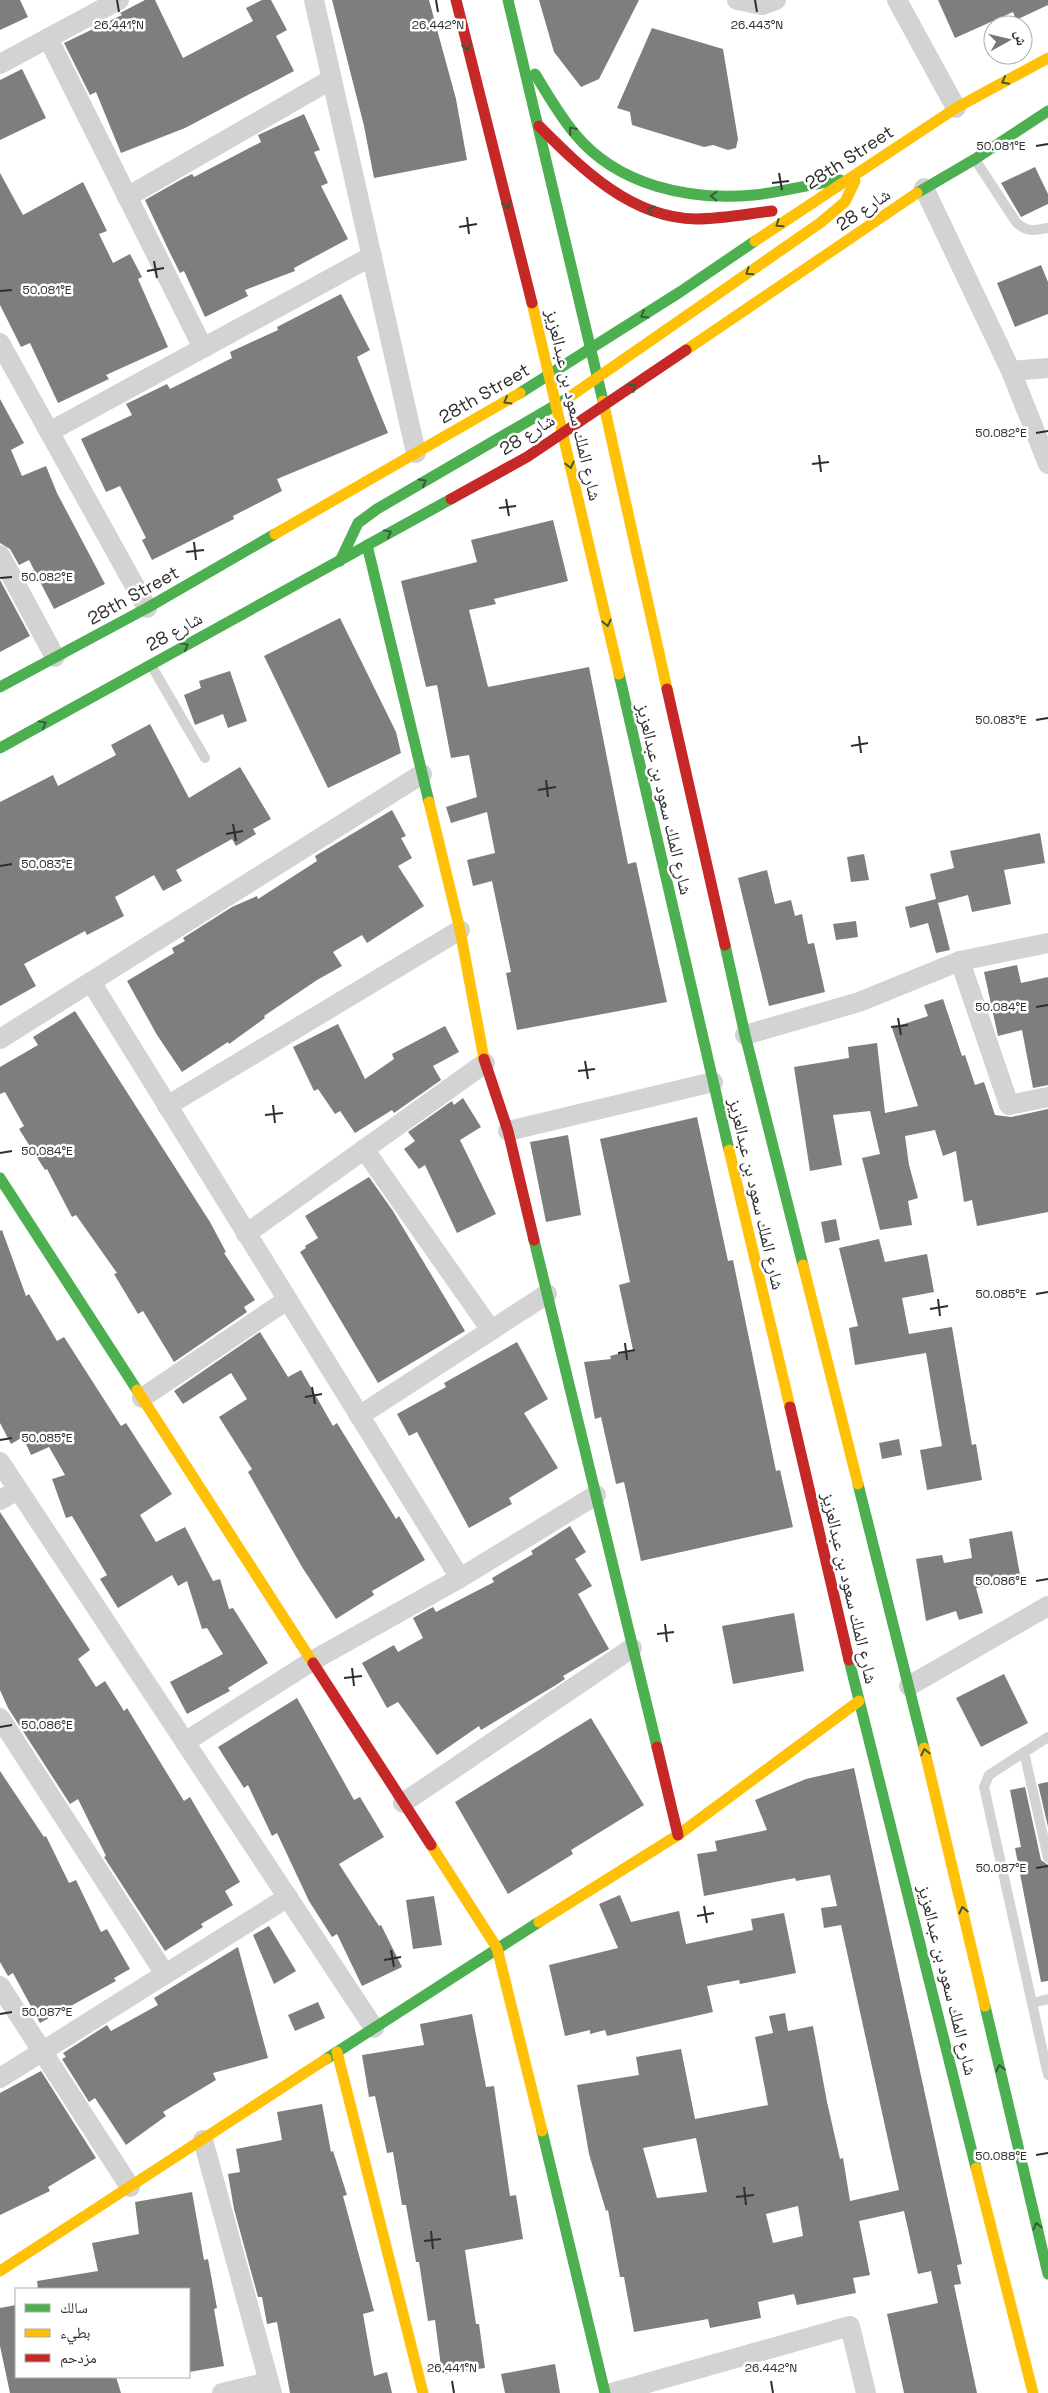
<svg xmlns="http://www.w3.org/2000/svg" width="1048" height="2393" viewBox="0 0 1048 2393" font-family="'Space Grotesk','Noto Naskh Arabic',sans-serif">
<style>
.building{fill:#7e7e7e;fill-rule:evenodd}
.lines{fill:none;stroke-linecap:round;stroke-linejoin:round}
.lane{stroke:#d3d3d3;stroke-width:10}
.street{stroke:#d3d3d3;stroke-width:20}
.fast{stroke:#4caf50;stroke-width:11}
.slow{stroke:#ffc107;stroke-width:11}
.jam{stroke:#c62828;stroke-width:11}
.oneway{stroke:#385b3a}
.ticks{fill:none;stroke:#2e2e2e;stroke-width:2}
.labels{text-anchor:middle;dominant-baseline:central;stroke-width:5;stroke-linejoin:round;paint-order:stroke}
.street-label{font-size:18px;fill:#2e2e2e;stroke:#fff}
.ticks-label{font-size:12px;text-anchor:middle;fill:#2e2e2e;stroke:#fff;stroke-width:5;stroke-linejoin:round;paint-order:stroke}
</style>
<rect width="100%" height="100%" fill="#fff"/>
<g class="building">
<path d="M0 0H20L28 17 0 30Z"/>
<path d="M145 0H155L183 58 253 21 246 8 262 0H271L287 30 276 36 294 71 185 128 121 153 96 92 90 95 64 43 122 15 120 13Z"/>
<path d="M332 0H429L456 99 467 160 374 178 364 126Z"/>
<path d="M539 0H639L599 79 581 87 554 52Z"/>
<path d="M938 0H1048V5L1016 20 1013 12 955 38Z"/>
<path d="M652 28 723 49 738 139 736 148 728 150 713 145 704 147 632 125 630 112 617 108Z"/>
<path d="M22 69 46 118 0 140V80Z"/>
<path d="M304 114 320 150 314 152 328 183 321 186 348 239 294 268 295 271 245 290 248 296 205 317 184 271 180 273 169 251 145 200 182 179 192 174 194 177 261 142 258 135Z"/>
<path d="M1035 167 1048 194V204L1021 217 1001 183Z"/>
<path d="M0 173 23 215 83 182 107 231 99 234 113 263 130 254 142 277 138 279 168 347 106 375 109 379 58 403 30 343 21 347 0 305Z"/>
<path d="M1041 265 1048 282V314L1015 327 997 283Z"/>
<path d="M341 294 370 350 357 357 388 433 277 479 282 491 233 516 234 519 152 560 142 540 146 538 120 486 106 492 81 439 132 415 126 404 167 384 170 389 232 358 230 352 278 330 277 327Z"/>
<path d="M0 399 24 443 11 450 22 476 46 466 57 493 105 584 54 609 29 560 19 565 10 549 0 543Z"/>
<path d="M553 520 568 581 494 599 496 604 469 610 488 687 589 667 628 864 636 862 667 1002 517 1030 506 973 511 972 492 881 473 886 467 860 495 853 487 812 451 823 446 807 477 797 469 755 451 758 437 685 426 687 401 581 477 562 471 540Z"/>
<path d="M0 580 30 636 0 652Z"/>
<path d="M340 618 396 732 401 753 328 788 264 656Z"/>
<path d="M230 671 247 721 228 728 223 714 195 725 184 695 201 688 199 681Z"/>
<path d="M150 724 189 798 240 767 271 819 253 829 256 834 236 846 232 839 176 870 182 881 163 891 154 875 115 897 124 916 87 935 85 931 24 964 36 986 0 1006V802L53 775 58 786 116 755 111 745Z"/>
<path d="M392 810 406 836 401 838 412 858 398 866 424 906 367 943 362 935 333 952 342 966 317 980 264 1016 265 1018 229 1044 228 1042 182 1072 157 1035 127 981 174 953 172 948 185 941 183 938 232 907 257 896 258 899 317 861 315 856Z"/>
<path d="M1040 833 1045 863 1004 870 1011 904 972 912 968 895 938 903 950 950 936 953 928 923 910 928 905 907 936 899 930 874 954 868 950 851Z"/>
<path d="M864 854 869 880 851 882 847 857Z"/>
<path d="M767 870 775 904 791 900 795 916 802 914 808 944 814 943 825 992 769 1006 738 878Z"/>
<path d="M856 921 858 937 836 940 833 924Z"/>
<path d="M1017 965 1021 983 1048 977V1085L1033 1088 1022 1030 998 1036 984 972Z"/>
<path d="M943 999 962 1056 965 1055 975 1085 984 1082 995 1115 1011 1117 1048 1109V1212L977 1226 972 1200 964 1202 956 1151 943 1156 935 1130 905 1136 909 1165 918 1198 908 1201 912 1225 880 1230 862 1158 880 1154 870 1111 833 1115 842 1165 810 1171 794 1067 849 1058 848 1047 877 1043 885 1113 918 1106 892 1028 928 1016 924 1005Z"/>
<path d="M75 1011 210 1222 226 1252 224 1253 255 1300 244 1307 247 1312 174 1362 143 1311 138 1314 114 1274 117 1273 76 1215 72 1217 47 1169 45 1170 19 1129 24 1126 5 1092 0 1094V1067L38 1045 33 1037Z"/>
<path d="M338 1024 365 1079 394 1059 392 1054 445 1026 459 1052 433 1066 441 1080 394 1113 392 1110 355 1133 340 1111 335 1114 318 1089 314 1091 293 1047Z"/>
<path d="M463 1098 481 1127 460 1140 496 1214 457 1233 425 1165 419 1169 404 1149 415 1141 408 1132 452 1101 454 1105Z"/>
<path d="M697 1117 728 1261 733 1260 776 1471 780 1470 793 1527 641 1561 624 1482 616 1484 601 1417 595 1419 584 1362 611 1359 610 1356 633 1350 619 1285 630 1282 600 1139Z"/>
<path d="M568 1135 581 1215 546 1222 530 1142Z"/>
<path d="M369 1177 393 1211 465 1331 378 1383 300 1252 306 1248 305 1246 318 1238 305 1216Z"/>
<path d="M836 1219 840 1240 825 1243 821 1222Z"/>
<path d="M2 1230 26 1296 29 1294 57 1341 64 1337 121 1426 126 1423 172 1494 140 1515 156 1542 185 1527 213 1581 220 1579 229 1609 233 1608 268 1663 228 1688 230 1691 187 1714 170 1682 223 1654 207 1628 202 1629 187 1581 178 1586 172 1575 118 1608 100 1579 107 1575 72 1516 66 1518 52 1479 65 1475 49 1447 31 1455 23 1437 11 1444 0 1423V1231Z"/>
<path d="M879 1239 885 1262 927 1254 934 1292 902 1298 909 1334 952 1327 972 1445 976 1444 982 1480 927 1490 920 1450 942 1446 926 1353 855 1365 849 1328 858 1326 839 1248Z"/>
<path d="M260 1332 288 1377 301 1370 333 1426 337 1423 396 1519 399 1516 425 1560 372 1591 374 1595 336 1619 302 1567 248 1472 252 1469 219 1417 247 1399 231 1373 183 1404 174 1391Z"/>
<path d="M517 1342 548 1399 524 1413 558 1468 509 1498 512 1504 469 1528 417 1432 409 1436 397 1414 446 1387 444 1383Z"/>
<path d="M899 1439 902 1455 882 1459 879 1443Z"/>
<path d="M0 1512 90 1650 78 1659 96 1687 105 1681 124 1711 127 1708 184 1801 190 1797 240 1882 225 1891 233 1905 201 1924 203 1927 165 1951 104 1857 106 1856 78 1799 70 1804 8 1708 0 1690Z"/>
<path d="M570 1526 586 1552 575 1559 592 1586 578 1594 609 1649 563 1676 565 1679 556 1685 481 1730 479 1726 437 1755 398 1702 387 1708 362 1663 394 1645 398 1652 423 1638 413 1618 433 1607 436 1612 494 1582 492 1578 533 1554 531 1551Z"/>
<path d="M1012 1531 1021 1580 976 1588 983 1613 959 1620 956 1611 926 1621 916 1559 942 1555 944 1563 972 1558 969 1539Z"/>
<path d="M794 1613 804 1671 733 1684 722 1626Z"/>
<path d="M1004 1674 1028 1723 981 1747 956 1698Z"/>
<path d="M297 1698 354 1800 360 1797 384 1837 339 1864 379 1926 381 1925 402 1967 362 1986 337 1934 332 1937 309 1901 277 1833 272 1836 248 1785 244 1788 218 1747Z"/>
<path d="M591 1718 644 1805 571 1850 573 1854 508 1894 455 1802Z"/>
<path d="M854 1768 962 2264 957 2265 961 2284 954 2285 977 2393H904L887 2314 938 2303 931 2271 918 2274 904 2211 859 2221 870 2275 853 2278 856 2293 797 2305 794 2294 758 2302 761 2318 710 2328 708 2319 634 2332 624 2277H620L608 2210 606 2211 589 2154 577 2085 639 2075 636 2057 681 2049 695 2119 768 2105 755 2037 773 2033 769 2016 785 2013 788 2031 813 2026 827 2102 840 2159 843 2158 850 2201 899 2190 841 1925 824 1928 821 1908 837 1906 830 1875 796 1881 795 1878 704 1896 697 1854 717 1851 715 1841 767 1830 755 1800 806 1779ZM696 2138 707 2192 657 2198 643 2148ZM798 2206 803 2236 773 2243 766 2214Z"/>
<path d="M0 1771 44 1837 46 1836 69 1883 76 1880 101 1932 107 1929 130 1969 114 1978 116 1981 40 2023 13 1973 8 1976 0 1962Z"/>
<path d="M1048 1782V1827L1038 1784Z"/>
<path d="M1025 1787 1041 1860 1048 1865V1981L1041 1982 1015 1848 1021 1847 1010 1790Z"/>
<path d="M620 1895 631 1922 679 1911 686 1944 753 1930 751 1919 784 1913 796 1973 740 1984 739 1980 707 1986 713 2012 607 2036 605 2030 590 2034V2030L565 2036 549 1965 618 1948 599 1904Z"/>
<path d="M434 1896 442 1945 413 1949 406 1900Z"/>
<path d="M269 1926 296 1971 274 1984 253 1935Z"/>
<path d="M238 1947 268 2058 213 2073 216 2080 163 2112 166 2116 126 2145 95 2098 89 2102 62 2059 66 2057 63 2053 107 2025 111 2031 158 2005 154 1998Z"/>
<path d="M318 2002 325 2018 295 2031 288 2015Z"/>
<path d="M472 2014 486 2087 494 2086 510 2196 516 2195 523 2239 465 2250 476 2324H479L485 2368 442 2374 435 2320 428 2321 419 2262H416L406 2205H402L393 2152 387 2153 375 2096 369 2097 362 2055 424 2045 420 2024Z"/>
<path d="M41 2071 96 2158 48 2187 50 2191 0 2215V2093Z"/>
<path d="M322 2104 331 2152 333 2151 347 2195 343 2196 374 2311 363 2314 374 2376 387 2372 392 2393H290L277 2322 267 2324 262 2297H258L234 2209 228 2174 240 2172 236 2149 282 2140 277 2112Z"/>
<path d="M192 2192 204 2260 208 2259 217 2308 214 2309 224 2366 189 2372V2289H38L37 2281 98 2271 92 2243 139 2234 135 2202Z"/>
<path d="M16 2305V2377H116L121 2393H10L0 2346V2308Z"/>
<path d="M555 2364 560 2393H505L501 2374Z"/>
</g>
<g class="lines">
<g class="lane">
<path d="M976 161 1016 222C1026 232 1034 231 1048 228"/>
<path d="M151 665 205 758"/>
<path d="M1048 1737 989 1775 984 1787 1048 2075"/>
<path d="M1024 1752 1048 1858"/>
<path d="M1032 2003 1048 1999"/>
</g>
<g class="street">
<path d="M314 0 416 453"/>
<path d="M737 0 762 5 776 0"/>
<path d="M897 0 956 108"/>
<path d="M48 38 203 348"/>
<path d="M0 64 119 0"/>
<path d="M924 188 1011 371 1048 464"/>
<path d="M127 197 332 79"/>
<path d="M0 343 147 608"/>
<path d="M1011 371 1048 368"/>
<path d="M49 432 372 256"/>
<path d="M0 555 55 657"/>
<path d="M960 961 1009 1105 1048 1097"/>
<path d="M91 982 460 1578"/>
<path d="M745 1035 859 1002 960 961 1048 943"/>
<path d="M0 1039 422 774"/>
<path d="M167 1106 460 930"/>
<path d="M508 1131 713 1082"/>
<path d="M364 1149 491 1330"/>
<path d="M246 1234 485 1063"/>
<path d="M142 1398 287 1300"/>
<path d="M359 1416 547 1294"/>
<path d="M0 1462 374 2028"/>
<path d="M0 1500 18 1490"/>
<path d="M909 1686 1048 1606"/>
<path d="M0 1718 165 1974"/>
<path d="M185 1742 312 1661 460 1578 596 1495"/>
<path d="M403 1803 632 1648"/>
<path d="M0 1986 130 2187"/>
<path d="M0 2078 288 1897"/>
<path d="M203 2140 272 2393"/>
<path d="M222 2393 269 2382"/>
<path d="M612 2393 850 2326 866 2393"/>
</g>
<g class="fast">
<path d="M508 0 603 401"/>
<path d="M535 74C548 95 559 115 575 134 618 186 690 201 754 195 783 192 811 184 840 180"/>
<path d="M917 193 975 159 1048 111"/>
<path d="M520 393 680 292 755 241"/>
<path d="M367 545 429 802"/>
<path d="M340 561 358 523 377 509 568 398"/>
<path d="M619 674 729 1150"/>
<path d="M0 687 147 608 275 534"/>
<path d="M0 748 451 499"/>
<path d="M725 945 745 1035 803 1265"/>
<path d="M0 1178 137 1390"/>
<path d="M534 1240 657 1747"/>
<path d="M858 1484 924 1748"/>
<path d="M849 1660 976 2168"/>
<path d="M985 2006 1048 2274"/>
<path d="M326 2059 539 1922"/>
<path d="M542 2131 605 2393"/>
</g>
<g class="slow">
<path d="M755 241 956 108 1048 58"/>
<path d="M532 303 619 674"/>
<path d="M686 350 917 193"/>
<path d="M568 398 820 223 845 202 855 181"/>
<path d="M603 401 667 689"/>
<path d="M275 534 520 393"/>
<path d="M429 802 460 930 484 1059"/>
<path d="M729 1150 790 1407"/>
<path d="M803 1265 858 1484"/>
<path d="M137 1390 313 1663"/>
<path d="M924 1748 985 2006"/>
<path d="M431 1845 497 1948 542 2131"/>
<path d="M539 1922 678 1835 859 1701"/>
<path d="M337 2052 423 2393"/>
<path d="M976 2168 1033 2393"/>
<path d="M0 2271 326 2059"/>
</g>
<g class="jam">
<path d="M456 0 532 303"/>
<path d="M539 126C582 169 631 218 696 219 721 219 747 214 772 211"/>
<path d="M451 499 527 457 686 350"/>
<path d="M667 689 725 945"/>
<path d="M484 1059 508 1131 534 1240"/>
<path d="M790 1407 849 1660"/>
<path d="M313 1663 431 1845"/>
<path d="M657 1747 678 1835"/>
</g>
</g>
<defs><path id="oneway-chevron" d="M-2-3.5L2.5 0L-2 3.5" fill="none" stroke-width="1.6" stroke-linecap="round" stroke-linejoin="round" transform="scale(1.25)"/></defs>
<g class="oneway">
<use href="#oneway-chevron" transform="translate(467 47) rotate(76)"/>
<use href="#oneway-chevron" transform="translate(1005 81) rotate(152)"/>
<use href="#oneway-chevron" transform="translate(572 130) rotate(-131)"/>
<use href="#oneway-chevron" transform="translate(714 196) rotate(-178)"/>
<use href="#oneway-chevron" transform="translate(507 205) rotate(76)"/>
<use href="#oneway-chevron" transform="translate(651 210) rotate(-162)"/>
<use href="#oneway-chevron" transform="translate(779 224) rotate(145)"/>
<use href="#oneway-chevron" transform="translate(749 272) rotate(145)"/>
<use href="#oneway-chevron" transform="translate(644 315) rotate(148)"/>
<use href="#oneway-chevron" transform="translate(633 387) rotate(-34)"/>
<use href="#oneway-chevron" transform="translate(507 401) rotate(150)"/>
<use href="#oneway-chevron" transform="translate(570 465) rotate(77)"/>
<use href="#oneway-chevron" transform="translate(423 482) rotate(-30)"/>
<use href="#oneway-chevron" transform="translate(388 533) rotate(-29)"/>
<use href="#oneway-chevron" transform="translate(607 623) rotate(77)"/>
<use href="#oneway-chevron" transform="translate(185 646) rotate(-29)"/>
<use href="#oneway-chevron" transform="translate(43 724) rotate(-29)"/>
<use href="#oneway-chevron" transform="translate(925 1752) rotate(-103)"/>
<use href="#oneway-chevron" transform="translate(963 1910) rotate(-103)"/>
<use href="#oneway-chevron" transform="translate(1000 2068) rotate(-103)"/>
<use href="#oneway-chevron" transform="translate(1037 2226) rotate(-103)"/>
</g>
<path class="ticks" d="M117 0 119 12M436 0 438 12M755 0 757 12M1036 146 1048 144M779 173 782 190M772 183 789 181M467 217 469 234M459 227 477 224M154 261 157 278M147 271 164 268M0 291 12 290M1036 433 1048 431M819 455 821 472M812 464 829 462M506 499 509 516M499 508 516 506M194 542 196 560M186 552 204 550M0 578 12 577M1036 720 1048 718M859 736 861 753M851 746 868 743M546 780 548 797M538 790 556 787M233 824 236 841M226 834 243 831M0 866 12 864M1036 1007 1048 1005M898 1018 901 1035M891 1027 908 1025M585 1061 588 1079M578 1071 595 1069M273 1105 275 1123M265 1115 283 1113M0 1153 12 1151M1036 1294 1048 1292M938 1299 940 1316M930 1309 948 1306M625 1343 627 1360M618 1353 635 1350M312 1387 315 1404M305 1397 322 1394M0 1440 12 1438M1036 1581 1048 1579M665 1624 667 1642M657 1634 674 1632M352 1668 354 1686M344 1678 362 1676M0 1727 12 1725M1036 1868 1048 1866M704 1906 707 1923M697 1916 714 1913M391 1950 394 1967M384 1960 401 1957M0 2014 12 2012M1036 2155 1048 2153M744 2187 746 2205M736 2197 754 2195M431 2231 433 2249M424 2241 441 2239M452 2381 454 2393M771 2381 773 2393"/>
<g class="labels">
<g class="street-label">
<text transform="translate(849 157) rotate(-33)">28th Street</text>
<text transform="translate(863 209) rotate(-34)">شارع 28</text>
<text transform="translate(484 393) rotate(-30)">28th Street</text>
<text transform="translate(574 405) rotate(77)">شارع الملك سعود بن عبدالعزيز</text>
<text transform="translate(527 434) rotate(-32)">شارع 28</text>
<text transform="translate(133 595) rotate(-29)">28th Street</text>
<text transform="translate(174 631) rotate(-29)">شارع 28</text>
<text transform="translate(665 799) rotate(77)">شارع الملك سعود بن عبدالعزيز</text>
<text transform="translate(757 1194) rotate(77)">شارع الملك سعود بن عبدالعزيز</text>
<text transform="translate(850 1588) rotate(77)">شارع الملك سعود بن عبدالعزيز</text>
<text transform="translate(948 1980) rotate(76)">شارع الملك سعود بن عبدالعزيز</text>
</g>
</g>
<g class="ticks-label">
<text x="119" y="29">26.441°N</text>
<text x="438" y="29">26.442°N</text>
<text x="757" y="29">26.443°N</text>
<text x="1001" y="150">50.081°E</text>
<text x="47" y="294">50.081°E</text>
<text x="1001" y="437">50.082°E</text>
<text x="47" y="581">50.082°E</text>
<text x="1001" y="724">50.083°E</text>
<text x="47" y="868">50.083°E</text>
<text x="1001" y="1011">50.084°E</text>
<text x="47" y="1155">50.084°E</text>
<text x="1001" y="1298">50.085°E</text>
<text x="47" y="1442">50.085°E</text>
<text x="1001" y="1585">50.086°E</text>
<text x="47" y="1729">50.086°E</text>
<text x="1001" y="1872">50.087°E</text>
<text x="47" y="2016">50.087°E</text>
<text x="1001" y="2160">50.088°E</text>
<text x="452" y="2372">26.441°N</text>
<text x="771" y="2372">26.442°N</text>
</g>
<rect x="15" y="2288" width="175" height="90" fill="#ffffff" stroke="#ababab"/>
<rect x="25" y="2304" width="25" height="8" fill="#4caf50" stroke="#ababab"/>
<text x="60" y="2313" font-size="15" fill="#2e2e2e">سالك</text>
<rect x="25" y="2329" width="25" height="8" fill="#ffc107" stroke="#ababab"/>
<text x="60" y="2338" font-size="15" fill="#2e2e2e">بطيء</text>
<rect x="25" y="2354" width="25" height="8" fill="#c62828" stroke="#ababab"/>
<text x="60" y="2363" font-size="15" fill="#2e2e2e">مزدحم</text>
<g transform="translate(1008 40) rotate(82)"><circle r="24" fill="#ffffff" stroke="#ababab"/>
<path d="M0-4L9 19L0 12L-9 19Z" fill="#777777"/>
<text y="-8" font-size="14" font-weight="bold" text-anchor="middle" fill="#2e2e2e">ش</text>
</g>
</svg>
